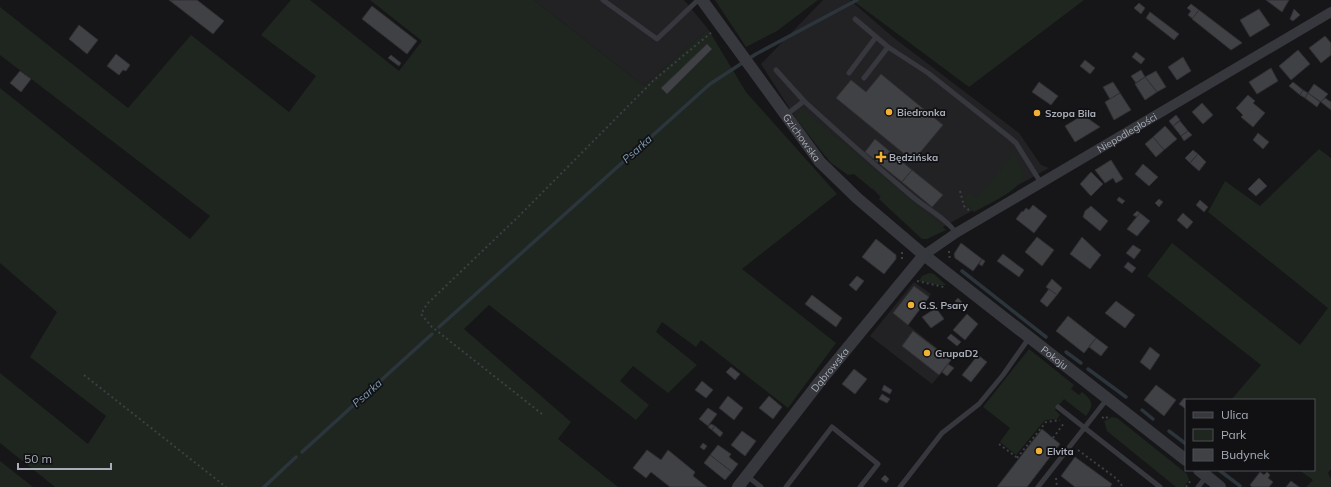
<svg xmlns="http://www.w3.org/2000/svg" width="1331" height="487" viewBox="0 0 1331 487" font-family="Mulish,sans-serif">
<style>
.built{fill:#222225}
.green{fill:#1e261f}
.lines{fill:none;stroke-linecap:round;stroke-linejoin:round}
.stream{stroke:#2c353c;stroke-width:3.5}
.building{fill:#404145;stroke:#303034}
.path{stroke:#3d3f44;stroke-width:2;stroke-dasharray:2 3;stroke-linecap:butt}
.service{stroke:#37383d;stroke-width:5}
.minor{stroke:#37383d;stroke-width:10}
.tertiary{stroke:#37383d;stroke-width:12}
.poi-dot{fill:#f2b134;stroke:#111113;stroke-width:1.5}
.labels{text-anchor:middle;dominant-baseline:central;stroke-width:3.5;stroke-linejoin:round;paint-order:stroke}
.poi-label{font-size:10px;font-weight:bold;fill:#a8adb8;stroke:#111113;text-anchor:start}
.street-label{font-size:10px;fill:#a8adb8;stroke:#111113}
.water-label{font-size:11px;font-style:italic;fill:#7f9bb3;stroke:#111113}
</style>
<rect width="100%" height="100%" fill="#161618"/>
<g class="built">
<path d="M534 0H684L708 29 644 86Z"/>
<path d="M823 0H850L894 38 1019 133 1041 165 1049 168 925 237 910 227 858 174 840 169 825 156 797 120 761 64Z"/>
<path d="M914 282 931 294 908 325 952 360 932 384 870 336Z"/>
</g>
<g class="green">
<path d="M291 0H310L399 71 422 41 370 0H534L644 86 708 29 746 92 837 194 742 269 836 343 788 408 701 340 696 347 662 322 656 332 697 365 668 393 633 366 620 381 649 405 636 420 489 305 464 329 571 422 558 439 618 487H55L0 443V373L88 444 106 416 30 357 57 312 0 263V88L190 239 210 216 0 55V7L128 108 191 35 289 112 316 76 261 35Z"/>
<path d="M715 0H818L777 31 746 47Z"/>
<path d="M852 0H1084L969 87Z"/>
<path d="M801 108 928 214 946 230 927 239H922L879 199 882 195 874 188 872 189 854 174 848 175 831 163 796 118Z"/>
<path d="M1319 149 1331 158V469L1328 473 1331 479V487H1306L1313 480 1299 470H1314V400H1231L1261 365 1147 276 1172 243 1300 345 1328 308 1208 212 1225 181 1260 206Z"/>
<path d="M1008 151 1012 152C1016 158 1024 168 1023 175 1023 189 986 205 974 212L970 209 964 198 970 193 977 198 1012 156Z"/>
<path d="M929 273 934 274 946 285H938L919 281 922 276Z"/>
<path d="M1029 349 1074 385 1071 389 1079 395 1082 392C1092 400 1095 405 1086 416L1064 399 1055 410 1060 415 1057 419 1045 420 1016 455 1000 442 1010 428 983 407Z"/>
<path d="M1112 417 1117 418 1187 474 1189 480 1184 487H1176L1107 431 1104 420 1105 421Z"/>
<path d="M0 461 33 487H0Z"/>
</g>
<g class="lines">
<g class="stream">
<path d="M962 271 1046 337"/>
<path d="M439 327 710 84 756 54 857 0"/>
<path d="M1066 352 1081 363"/>
<path d="M1088 369 1126 397"/>
<path d="M1142 410 1153 419"/>
<path d="M1169 431 1186 444"/>
<path d="M302 452 432 334"/>
<path d="M1219 470 1240 486"/>
<path d="M264 487 296 457"/>
</g>
</g>
<g class="building">
<path d="M169 0H197L224 21 213 34Z"/>
<path d="M1266 0H1289L1282 12Z"/>
<path d="M1139 3 1145 8 1141 14 1134 8Z"/>
<path d="M1191 4 1199 10 1193 19 1188 15 1191 11 1187 8Z"/>
<path d="M372 6 417 41 407 54 362 19Z"/>
<path d="M1259 9 1270 25 1250 37 1240 20Z"/>
<path d="M1294 9 1300 15 1293 21 1290 19Z"/>
<path d="M1199 10 1241 42 1242 43 1231 50 1192 19Z"/>
<path d="M1150 12 1179 34 1174 40 1146 18Z"/>
<path d="M79 25 98 40 87 54 69 39Z"/>
<path d="M1325 36 1331 43V55L1321 63 1309 48Z"/>
<path d="M707 44 712 49 667 94 661 88Z"/>
<path d="M1298 50 1310 64 1291 80 1279 66Z"/>
<path d="M1136 52 1145 59 1141 64 1132 57Z"/>
<path d="M116 54 130 65 126 71 123 70 119 75 107 66Z"/>
<path d="M391 55 401 63 399 66 388 58Z"/>
<path d="M1183 57 1191 71 1177 80 1168 67Z"/>
<path d="M1085 60 1095 68 1090 74 1080 66Z"/>
<path d="M1271 68 1278 81 1257 94 1249 82Z"/>
<path d="M1141 70 1145 77 1136 83 1131 76Z"/>
<path d="M20 71 31 79 21 92 10 83Z"/>
<path d="M1156 71 1166 87 1157 92 1145 77Z"/>
<path d="M881 74 943 125 913 161 836 98 851 80 866 92Z"/>
<path d="M1145 77 1157 92 1145 100 1135 84Z"/>
<path d="M1039 82 1058 96 1051 105 1032 92Z"/>
<path d="M1113 82 1120 93 1110 99 1103 87Z"/>
<path d="M1293 82 1303 90 1300 95 1289 86Z"/>
<path d="M1314 84 1328 94 1321 102 1308 93Z"/>
<path d="M1303 90 1308 93 1305 98 1300 95Z"/>
<path d="M1120 93 1131 110 1114 120 1105 102Z"/>
<path d="M1308 93 1320 102 1317 107 1305 98Z"/>
<path d="M1248 95 1255 101 1253 103 1265 113 1253 127 1241 117 1243 115 1236 108Z"/>
<path d="M1325 98 1331 102V110L1321 102Z"/>
<path d="M1202 103 1213 115 1203 124 1192 112Z"/>
<path d="M1083 115 1100 127 1075 142 1065 126Z"/>
<path d="M1176 115 1180 120 1173 126 1169 121Z"/>
<path d="M1180 121 1188 131 1181 136 1173 126Z"/>
<path d="M1165 126 1177 139 1164 150 1153 137Z"/>
<path d="M1188 131 1192 135 1184 141 1181 136Z"/>
<path d="M1258 133 1269 142 1263 149 1253 140Z"/>
<path d="M1153 137 1164 150 1156 157 1145 144Z"/>
<path d="M875 139 912 170 902 182 865 152Z"/>
<path d="M1193 150 1198 154 1190 163 1185 158Z"/>
<path d="M1198 154 1206 162 1199 171 1190 163Z"/>
<path d="M1111 160 1123 179 1116 183 1113 178 1105 183 1095 170Z"/>
<path d="M1143 164 1158 177 1149 186 1135 174Z"/>
<path d="M912 170 943 195 932 207 902 182Z"/>
<path d="M1091 172 1103 184 1091 196 1080 184Z"/>
<path d="M1259 178 1267 186 1256 196 1248 189Z"/>
<path d="M1119 197 1125 201 1122 204 1117 200Z"/>
<path d="M1159 199 1163 202 1159 207 1155 203Z"/>
<path d="M1200 200 1208 207 1204 212 1196 205Z"/>
<path d="M1033 205 1047 216 1034 233 1016 219 1022 211 1023 212 1026 208 1029 210Z"/>
<path d="M1091 206 1108 221 1100 231 1083 217 1085 211Z"/>
<path d="M1137 211 1140 213 1137 217 1133 215Z"/>
<path d="M1140 213 1150 221 1137 236 1127 229Z"/>
<path d="M1183 213 1193 222 1187 229 1177 220Z"/>
<path d="M1037 237 1054 250 1042 266 1025 252Z"/>
<path d="M1082 237 1101 255 1090 269 1070 254Z"/>
<path d="M876 239 896 255V259L884 274 862 257Z"/>
<path d="M961 243 982 259 973 271 955 258 954 254Z"/>
<path d="M1133 245 1141 250 1134 259 1126 253Z"/>
<path d="M1003 254 1024 270 1019 277 997 261Z"/>
<path d="M982 259 985 261 982 266 979 264Z"/>
<path d="M1128 262 1136 268 1132 273 1124 267Z"/>
<path d="M857 276 864 281 856 291 849 285Z"/>
<path d="M1052 279 1062 288 1057 295 1046 287Z"/>
<path d="M914 286 929 297 908 325 893 313Z"/>
<path d="M1049 289 1057 295 1047 307 1040 301Z"/>
<path d="M812 295 842 318 836 327 805 304Z"/>
<path d="M958 298 963 303 960 307 955 301Z"/>
<path d="M1116 301 1135 315 1125 328 1105 313Z"/>
<path d="M936 308 944 319 931 328 922 317Z"/>
<path d="M967 314 978 324 965 340 953 330Z"/>
<path d="M1068 316 1096 338 1084 353 1056 331Z"/>
<path d="M913 331 951 360 939 375 902 346Z"/>
<path d="M951 334 961 342 957 346 947 338Z"/>
<path d="M1096 338 1108 347 1101 356 1089 347Z"/>
<path d="M1150 347 1160 355 1150 370 1140 362Z"/>
<path d="M978 355 987 362 971 382 962 375Z"/>
<path d="M948 364 954 368 947 376 942 372Z"/>
<path d="M731 367 740 374 735 380 726 372Z"/>
<path d="M854 369 867 379 855 394 842 384Z"/>
<path d="M702 381 713 390 706 398 695 390Z"/>
<path d="M884 385 892 390 890 394 882 390Z"/>
<path d="M1156 385 1176 400 1164 416 1144 400Z"/>
<path d="M882 394 890 399 887 403 879 399Z"/>
<path d="M728 396 743 408 734 420 719 408Z"/>
<path d="M769 396 782 407 773 419 759 408Z"/>
<path d="M1184 398 1187 400 1186 409 1179 404Z"/>
<path d="M708 408 717 414 708 426 699 419Z"/>
<path d="M711 424 715 426 712 430 708 427Z"/>
<path d="M715 426 723 433 720 437 712 430Z"/>
<path d="M1042 429 1060 444 1027 487H997Z"/>
<path d="M742 431 756 441 745 456 731 445Z"/>
<path d="M703 443 707 446 704 450 700 447Z"/>
<path d="M718 445 731 454 729 457 738 464 732 472 710 455Z"/>
<path d="M647 450 661 460 668 450 695 472 693 476 707 487H670L651 472 646 478 633 468Z"/>
<path d="M710 455 732 472 725 480 704 463Z"/>
<path d="M1075 457 1112 484 1110 487H1075L1061 476Z"/>
<path d="M1260 472 1264 475 1267 472 1270 475 1268 478 1273 482 1269 487H1252L1250 485Z"/>
<path d="M885 475 889 479 886 483 881 479Z"/>
<path d="M1291 481 1299 487H1286Z"/>
</g>
<g class="lines">
<g class="path">
<path d="M960 191 964 206 970 211"/>
<path d="M949 251 950 261"/>
<path d="M902 252V262"/>
<path d="M917 281 944 287"/>
<path d="M84 375 226 487"/>
<path d="M542 414 432 327 421 314 427 304 519 216 654 80 712 32"/>
<path d="M1102 417 1105 419 1110 415"/>
<path d="M1053 438 1064 423"/>
<path d="M999 444 1019 459"/>
<path d="M1078 450 1117 479 1123 487"/>
<path d="M1017 458 1046 422 1060 420"/>
<path d="M1056 478 1057 487"/>
<path d="M1186 487 1191 480"/>
</g>
<g class="service">
<path d="M603 0 657 39 698 0"/>
<path d="M855 19 888 47"/>
<path d="M776 70 804 101"/>
<path d="M849 73 876 37"/>
<path d="M864 78 888 47 928 73 1009 137 1016 143 1041 183"/>
<path d="M786 115 804 101C840 134 876 166 914 198 926 208 948 220 956 233"/>
<path d="M1058 407 1160 487"/>
<path d="M747 476 761 487"/>
<path d="M786 487 832 427 878 464 860 487"/>
<path d="M900 487 942 433 979 404 1003 375 1029 338"/>
<path d="M1038 487 1107 399"/>
<path d="M1198 487 1206 477"/>
</g>
<path class="minor" id="s1" d="M924 255 956 233 1331 12"/>
<g class="tertiary">
<path id="s2" d="M702 0 820 162 857 198 924 255 1186 460"/>
<path d="M1199 470 1220 487"/>
<path id="s3" d="M738 487 821 380 924 255"/>
</g>
</g>
<g class="poi-dot">
<circle cx="889" cy="112" r="4"/>
<circle cx="1037" cy="113" r="4"/>
<path d="M879 151h4v4h4v4h-4v4h-4v-4h-4v-4h4z"/>
<circle cx="911" cy="305" r="4"/>
<circle cx="927" cy="353" r="4"/>
<circle cx="1039" cy="451" r="4"/>
</g>
<g class="labels">
<g class="poi-label">
<text x="897" y="112">Biedronka</text>
<text x="1045" y="113">Szopa Bila</text>
<text x="889" y="157">Będzińska</text>
<text x="919" y="305">G.S. Psary</text>
<text x="935" y="353">GrupaD2</text>
<text x="1047" y="451">Elvita</text>
</g>
<g class="street-label">
<text stroke="none"><textPath href="#s1" startOffset="237">Niepodległości</textPath></text>
<text stroke="none"><textPath href="#s2" startOffset="170">Gzichowska</textPath></text>
<text stroke="none"><textPath href="#s2" startOffset="506">Pokoju</textPath></text>
<text stroke="none"><textPath href="#s3" startOffset="149">Dąbrowska</textPath></text>
</g>
<g class="water-label">
<text transform="translate(637 149) rotate(-42)">Psarka</text>
<text transform="translate(367 393) rotate(-42)">Psarka</text>
</g>
</g>
<rect x="1185" y="399" width="130" height="72" fill="#111113" stroke="#4d4f55"/>
<rect x="1193" y="412" width="20" height="6" fill="#37383d" stroke="#4d4f55"/>
<text x="1221" y="419" font-size="12" fill="#a8adb8">Ulica</text>
<rect x="1193" y="429" width="20" height="12" fill="#1e261f" stroke="#4d4f55"/>
<text x="1221" y="439" font-size="12" fill="#a8adb8">Park</text>
<rect x="1193" y="449" width="20" height="12" fill="#404145" stroke="#4d4f55"/>
<text x="1221" y="459" font-size="12" fill="#a8adb8">Budynek</text>
<path d="M18 463v6h93v-6" fill="none" stroke="#a8adb8" stroke-width="2"/>
<text x="24" y="463" font-size="12" fill="#a8adb8" stroke="#111113" stroke-width="3" paint-order="stroke">50 m</text>
</svg>
